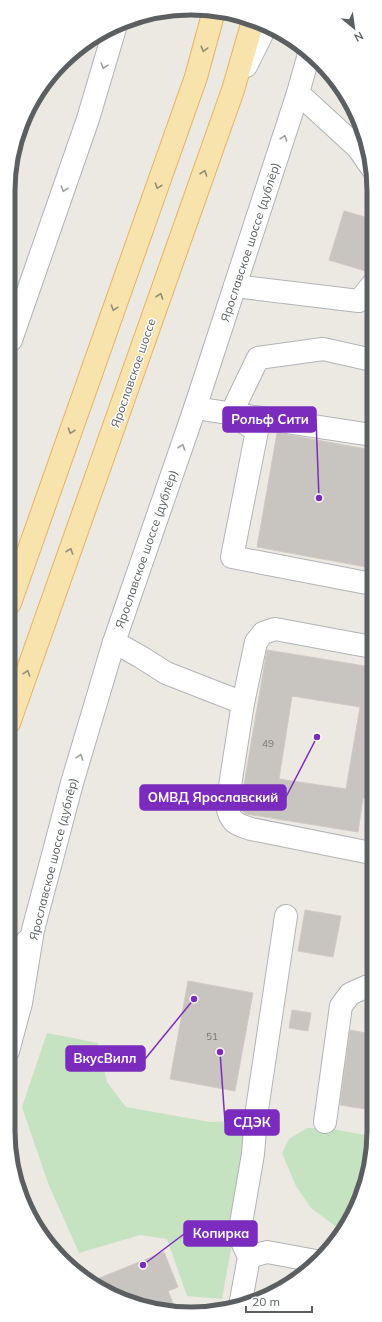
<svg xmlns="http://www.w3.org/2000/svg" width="382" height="1322" viewBox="0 0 382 1322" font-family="Mulish,sans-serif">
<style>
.green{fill:#c5e2c1}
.building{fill:#c8c4bf;stroke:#d0cac2;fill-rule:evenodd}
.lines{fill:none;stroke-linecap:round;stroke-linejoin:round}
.minor-casing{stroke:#b0b4b7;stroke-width:24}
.major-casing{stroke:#e5b264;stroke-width:24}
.minor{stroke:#fff;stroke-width:22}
.major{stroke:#f8e3ad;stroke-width:22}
.oneway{stroke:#928d7c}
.oneway2{stroke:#9d9fa1}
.labels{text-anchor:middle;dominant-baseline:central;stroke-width:3;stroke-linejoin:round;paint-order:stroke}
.number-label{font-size:10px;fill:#767879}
.street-label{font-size:12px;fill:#5b5f62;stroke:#fff}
.rim{fill:none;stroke:#5b5f62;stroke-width:5}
.leader{fill:none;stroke:#7b2cbf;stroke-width:1.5}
.callout-dot{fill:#7b2cbf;stroke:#fff;stroke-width:1.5}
.callout{fill:#7b2cbf;stroke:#7b2cbf;stroke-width:1.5}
.callout-label{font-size:13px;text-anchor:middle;font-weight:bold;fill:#fff}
</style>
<rect width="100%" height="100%" fill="#ece9e3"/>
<g class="green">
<path d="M47 1033 98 1043 107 1082 126 1107 210 1122 233 1121 246 1130 248 1154 222 1299 187 1296 167 1239 140 1235 79 1253 48 1183 22 1107Z"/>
<path d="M307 1128H327L371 1136V1166L349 1223 342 1231 311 1208 296 1186 282 1153 289 1139Z"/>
</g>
<g class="building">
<path d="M344 211 372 219V273L329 260Z"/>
<path d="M277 433 372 450V568L257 547Z"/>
<path d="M267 650 371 667V799L363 798 358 832 246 814 241 810 240 808ZM292 696 360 707 346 789 279 779Z"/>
<path d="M305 910 341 916 333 957 298 951Z"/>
<path d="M188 981 253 993 235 1091 170 1079Z"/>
<path d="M292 1010 311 1013 308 1031 289 1028Z"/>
<path d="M350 1030 371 1034V1110L340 1105Z"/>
<path d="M164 1252 178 1287 168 1291 177 1313 110 1295 92 1281Z"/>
</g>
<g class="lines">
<defs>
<g id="minor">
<path d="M246 66 266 26"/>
<path d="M298 93 358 148 372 168"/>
<path d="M235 286 359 301 372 285"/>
<path d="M11 340 88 119 115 28"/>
<path d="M195 408 372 435"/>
<path d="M372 584 232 557 257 431 231 414 258 358 323 349 372 360"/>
<path d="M114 642 141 657 166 673 243 703"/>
<path d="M371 853 251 829C236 824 230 823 227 805L243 703 256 642 263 633 275 629 372 647"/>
<path d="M9 970 19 956 27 941"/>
<path d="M8 1051 21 1003 33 930 72 783 114 642 195 408 298 93 309 54"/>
<path d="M325 1122 341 1006 350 994 368 986H371"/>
<path d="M249 1257 239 1235 253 1154 256 1116 286 916"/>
<path d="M240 1306 249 1257 267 1252 316 1261"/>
</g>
<g id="major">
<path d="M10 603 196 77 214 11"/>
<path d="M9 723 233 90 253 21"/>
</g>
</defs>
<use href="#minor" class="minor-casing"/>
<use href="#major" class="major-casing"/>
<use href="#minor" class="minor"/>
<use href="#major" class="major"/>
</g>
<defs><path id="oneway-chevron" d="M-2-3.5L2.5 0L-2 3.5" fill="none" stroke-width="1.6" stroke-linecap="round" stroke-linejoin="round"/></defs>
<g class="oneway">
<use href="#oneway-chevron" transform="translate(204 49) rotate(105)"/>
<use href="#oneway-chevron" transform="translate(204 173) rotate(-71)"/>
<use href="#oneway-chevron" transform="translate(158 186) rotate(109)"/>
<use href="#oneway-chevron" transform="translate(160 296) rotate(-71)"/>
<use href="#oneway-chevron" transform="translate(114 308) rotate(109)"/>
<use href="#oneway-chevron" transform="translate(71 431) rotate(109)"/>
<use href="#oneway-chevron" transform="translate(70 551) rotate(-71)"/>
<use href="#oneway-chevron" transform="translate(27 673) rotate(-71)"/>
</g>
<g class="oneway2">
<use href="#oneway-chevron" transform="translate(104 66) rotate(107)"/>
<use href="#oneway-chevron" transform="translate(284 138) rotate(-72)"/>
<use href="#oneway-chevron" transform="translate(64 189) rotate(109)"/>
<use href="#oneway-chevron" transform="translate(182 447) rotate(-71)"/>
<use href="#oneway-chevron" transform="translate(80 757) rotate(-73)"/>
</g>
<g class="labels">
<g class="number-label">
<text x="268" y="743">49</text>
<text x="212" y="1036">51</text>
</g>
<g class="street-label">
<text transform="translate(250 242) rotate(-72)">Ярославское шоссе (дублёр)</text>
<text transform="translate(133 373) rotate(-71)">Ярославское шоссе</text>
<text transform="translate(146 549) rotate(-71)">Ярославское шоссе (дублёр)</text>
<text transform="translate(53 859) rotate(-76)">Ярославское шоссе (дублёр)</text>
</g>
</g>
<path d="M0 0H382V1322H0ZM191 15H191A176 176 0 0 1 367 191V1131A176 176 0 0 1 191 1307H191A176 176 0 0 1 15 1131V191A176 176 0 0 1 191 15Z" fill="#fff" fill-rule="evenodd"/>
<path class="rim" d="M191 15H191A176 176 0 0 1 367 191V1131A176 176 0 0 1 191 1307H191A176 176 0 0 1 15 1131V191A176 176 0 0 1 191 15Z"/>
<path class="leader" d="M319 498L316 419M317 737L286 797M194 999L145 1059M220 1052L225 1122M143 1265L184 1234"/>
<g class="callout-dot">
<circle cx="319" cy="498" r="4"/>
<circle cx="317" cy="737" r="4"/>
<circle cx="194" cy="999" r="4"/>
<circle cx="220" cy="1052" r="4"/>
<circle cx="143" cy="1265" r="4"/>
</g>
<g class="callout">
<rect x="223" y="407" width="93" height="25" rx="4"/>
<rect x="140" y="785" width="146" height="25" rx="4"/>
<rect x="66" y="1046" width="79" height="25" rx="4"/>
<rect x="225" y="1110" width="54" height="25" rx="4"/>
<rect x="184" y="1221" width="73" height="25" rx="4"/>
</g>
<g class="callout-label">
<text x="270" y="424">Рольф Сити</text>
<text x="213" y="802">ОМВД Ярославский</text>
<text x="105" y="1063">ВкусВилл</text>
<text x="252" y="1127">СДЭК</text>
<text x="221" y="1238">Копирка</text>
</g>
<g transform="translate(354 28) rotate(151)" stroke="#ffffff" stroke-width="3" paint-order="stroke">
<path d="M0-3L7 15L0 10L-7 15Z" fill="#5b5f62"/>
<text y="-6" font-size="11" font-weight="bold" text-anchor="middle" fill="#5b5f62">N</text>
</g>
<path d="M246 1306v6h66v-6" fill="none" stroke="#5b5f62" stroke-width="2"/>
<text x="252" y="1306" font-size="12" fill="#5b5f62" stroke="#ffffff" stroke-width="3" paint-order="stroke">20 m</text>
</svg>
